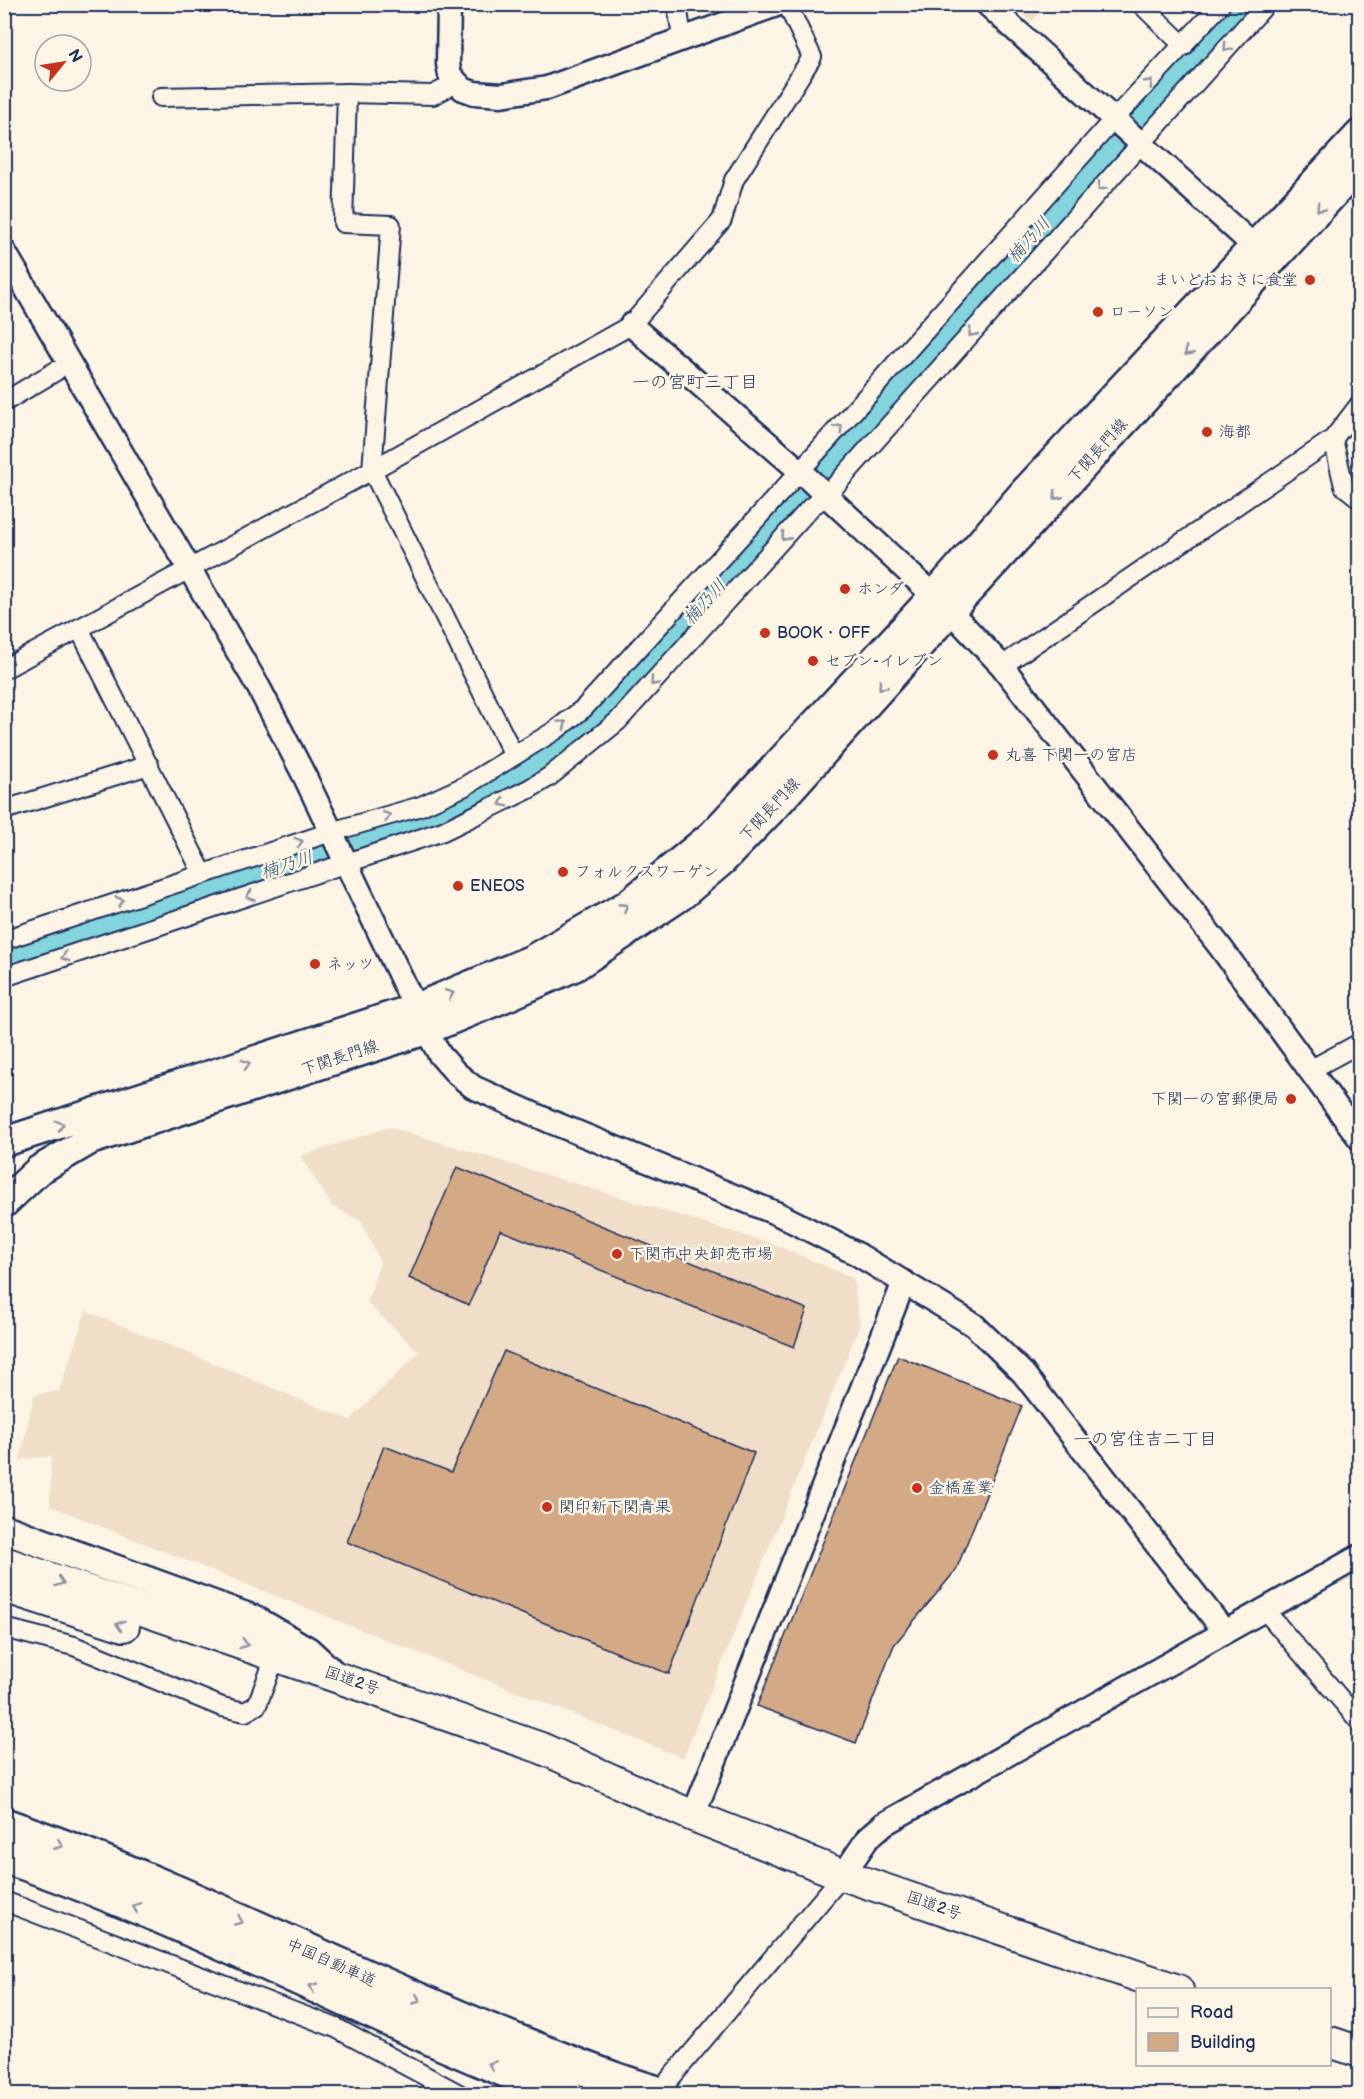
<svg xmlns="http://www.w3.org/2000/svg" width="1364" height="2099" viewBox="0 0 1364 2099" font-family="'Balsamiq Sans','Klee One',sans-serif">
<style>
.built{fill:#f0dec8}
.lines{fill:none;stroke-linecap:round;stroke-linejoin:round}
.river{stroke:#83d4dc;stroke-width:32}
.building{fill:#d4aa86;stroke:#1b2f5e;stroke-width:1.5}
.minor-casing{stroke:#1b2f5e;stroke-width:22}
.tertiary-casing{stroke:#1b2f5e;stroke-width:27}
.primary-casing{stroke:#1b2f5e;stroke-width:33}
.trunk-casing{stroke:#1b2f5e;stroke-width:34}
.motorway-casing{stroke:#1b2f5e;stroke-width:38}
.minor{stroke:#fcf5e5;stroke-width:18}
.tertiary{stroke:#fcf5e5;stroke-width:22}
.primary{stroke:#fcf5e5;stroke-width:28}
.trunk{stroke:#fcf5e5;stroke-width:30}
.motorway{stroke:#fcf5e5;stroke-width:33}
.oneway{stroke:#8c92a2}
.poi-dot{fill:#c8321e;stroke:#fcf5e5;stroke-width:2}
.labels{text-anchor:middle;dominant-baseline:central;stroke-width:5;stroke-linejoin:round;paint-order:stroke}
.poi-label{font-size:16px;fill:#1b2f5e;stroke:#fcf5e5;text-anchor:start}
.street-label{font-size:16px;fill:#1b2f5e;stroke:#fcf5e5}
.water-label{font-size:18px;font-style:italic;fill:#35587e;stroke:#fcf5e5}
.neighbourhood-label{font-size:18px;fill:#1b2f5e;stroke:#fcf5e5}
</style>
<rect width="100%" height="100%" fill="#fcf5e5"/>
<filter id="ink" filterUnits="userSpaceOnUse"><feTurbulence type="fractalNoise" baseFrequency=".0167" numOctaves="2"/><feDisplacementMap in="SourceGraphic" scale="12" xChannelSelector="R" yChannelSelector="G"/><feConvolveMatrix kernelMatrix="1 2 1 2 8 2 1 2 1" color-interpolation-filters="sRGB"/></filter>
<g filter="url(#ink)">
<g class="built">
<path d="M1012 5H1047L1031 22Z"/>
<path d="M390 1127 776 1245 853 1278 860 1325 683 1758 50 1506 51 1456 20 1460 34 1395 59 1391 86 1311 350 1420 419 1352 367 1303 380 1262 361 1221 332 1206 300 1156Z"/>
</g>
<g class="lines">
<path class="river" d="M4 958 437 816 477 798 538 762 608 707 1239 4"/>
</g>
<g class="building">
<path d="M457 1167 807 1309 794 1347 500 1230 469 1305 409 1278Z"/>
<path d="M504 1351 754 1453 669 1674 347 1542 384 1446 451 1472Z"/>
<path d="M898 1356 1022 1406 956 1570 894 1645 856 1743 757 1706Z"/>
</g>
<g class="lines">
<defs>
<g id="minor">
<path d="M677 4 682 38"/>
<path d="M1141 4 1184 46"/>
<path d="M347 93 343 223 391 225 372 470 513 754"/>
<path d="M161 97 347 93 433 95 456 83"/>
<path d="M4 402 56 371"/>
<path d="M1333 439 1344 486 1360 499"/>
<path d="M79 628 203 874"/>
<path d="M1002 666 1333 439 1360 404"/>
<path d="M4 669 372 470 631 325 722 220 734 180 812 57 787 4"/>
<path d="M4 810 149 765"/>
<path d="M4 940 331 832 421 806 465 786 556 730 584 708 800 471 1113 120 1221 4"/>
<path d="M4 977 443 831 529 789 549 777 618 721 811 507 826 496 1266 4"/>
<path d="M1308 1071 1360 1043"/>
<path d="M1264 1609 1360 1722"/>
<path d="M4 1628 74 1646 222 1707 245 1712 257 1705 276 1655"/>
<path d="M4 1901 336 2028 459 2094"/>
<path d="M669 2080 843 1875"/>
</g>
<g id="tertiary">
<path d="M449 4 448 64 450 75 463 89 474 93 501 95 547 88 779 4"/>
<path d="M987 4 1266 257"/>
<path d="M4 251 259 688 305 777 426 1030 440 1055 456 1073 473 1087 549 1121 778 1214 857 1254 974 1325 1023 1373 1224 1631"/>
<path d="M631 325 800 471 950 611 1002 666 1221 948 1360 1139"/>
<path d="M693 1816 904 1282"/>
<path d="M843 1875 868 1838 884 1824 1360 1556"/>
</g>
<g id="primary">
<path d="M4 1142 416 1008 531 960 627 905 712 835 933 597 1026 490 1360 134"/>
<path d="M4 1203 39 1170 90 1140 426 1030 513 994 574 967 682 895 722 861 776 805 950 611 1360 165"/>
<path d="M4 1529 254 1620 307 1651 332 1674"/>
</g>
<g id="trunk">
<path d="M4 1562 541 1748 693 1816 843 1875 1178 1990"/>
<path d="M4 1587 124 1626"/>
<path d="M1330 2042 1360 2052"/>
</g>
<g id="motorway">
<path d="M4 1825C169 1882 325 1962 486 2029 544 2052 601 2077 661 2094"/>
<path d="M4 1856C197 1921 376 2022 566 2094"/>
</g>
</defs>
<use href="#minor" class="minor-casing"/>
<use href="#tertiary" class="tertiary-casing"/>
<use href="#primary" class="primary-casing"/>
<use href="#trunk" class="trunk-casing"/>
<use href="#motorway" class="motorway-casing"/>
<use href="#minor" class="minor"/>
<use href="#tertiary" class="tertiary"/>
<use href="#primary" class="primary"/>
<use href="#trunk" class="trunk"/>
<use href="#motorway" class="motorway"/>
</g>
<defs><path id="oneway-chevron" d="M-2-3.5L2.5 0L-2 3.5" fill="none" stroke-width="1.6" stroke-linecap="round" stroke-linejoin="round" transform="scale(1.5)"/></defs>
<g class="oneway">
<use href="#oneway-chevron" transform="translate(1227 48) rotate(131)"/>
<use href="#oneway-chevron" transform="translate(1149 83) rotate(-46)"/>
<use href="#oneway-chevron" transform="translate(1101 187) rotate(132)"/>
<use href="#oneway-chevron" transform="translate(1320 208) rotate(133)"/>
<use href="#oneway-chevron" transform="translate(972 333) rotate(132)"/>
<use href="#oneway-chevron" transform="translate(1188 352) rotate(132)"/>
<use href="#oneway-chevron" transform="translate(839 428) rotate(-48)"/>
<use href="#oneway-chevron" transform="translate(1057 496) rotate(132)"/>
<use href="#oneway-chevron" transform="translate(785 537) rotate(132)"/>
<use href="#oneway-chevron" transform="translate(654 682) rotate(132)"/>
<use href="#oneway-chevron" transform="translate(882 686) rotate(132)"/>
<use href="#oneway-chevron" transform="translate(563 724) rotate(-37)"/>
<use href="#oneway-chevron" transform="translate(503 803) rotate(152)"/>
<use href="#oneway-chevron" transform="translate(387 816) rotate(-16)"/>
<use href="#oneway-chevron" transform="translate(299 842) rotate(-18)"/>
<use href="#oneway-chevron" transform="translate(250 896) rotate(162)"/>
<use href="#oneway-chevron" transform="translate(120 901) rotate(-18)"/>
<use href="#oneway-chevron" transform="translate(624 907) rotate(-33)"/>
<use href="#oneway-chevron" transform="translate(65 957) rotate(162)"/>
<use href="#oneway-chevron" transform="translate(450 994) rotate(-22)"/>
<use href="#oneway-chevron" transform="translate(246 1064) rotate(-18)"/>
<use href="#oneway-chevron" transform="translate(60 1125) rotate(-18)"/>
<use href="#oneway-chevron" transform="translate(60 1582) rotate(20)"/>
<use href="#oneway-chevron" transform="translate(120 1625) rotate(-162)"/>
<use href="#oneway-chevron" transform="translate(244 1644) rotate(18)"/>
<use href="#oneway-chevron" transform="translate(59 1845) rotate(22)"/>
<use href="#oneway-chevron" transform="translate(136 1907) rotate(-158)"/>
<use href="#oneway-chevron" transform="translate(239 1921) rotate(24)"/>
<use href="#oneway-chevron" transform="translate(313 1987) rotate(-155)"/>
<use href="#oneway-chevron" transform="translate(417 2000) rotate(22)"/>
<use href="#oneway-chevron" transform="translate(492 2065) rotate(-157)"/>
</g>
</g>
<g class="poi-dot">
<circle cx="1310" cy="280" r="6"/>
<circle cx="1098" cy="312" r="6"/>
<circle cx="1207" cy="432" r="6"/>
<circle cx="845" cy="589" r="6"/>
<circle cx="765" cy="633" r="6"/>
<circle cx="813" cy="661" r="6"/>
<circle cx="993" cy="755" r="6"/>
<circle cx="563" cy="872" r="6"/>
<circle cx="458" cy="886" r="6"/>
<circle cx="315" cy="964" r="6"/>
<circle cx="1291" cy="1099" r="6"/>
<circle cx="617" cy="1254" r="6"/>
<circle cx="917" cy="1488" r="6"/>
<circle cx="547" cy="1507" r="6"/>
</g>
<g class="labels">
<g class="poi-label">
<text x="1298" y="280" text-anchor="end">まいどおおきに食堂</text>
<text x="1110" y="312">ローソン</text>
<text x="1219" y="432">海都</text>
<text x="857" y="589">ホンダ</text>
<text x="777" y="633">BOOK・OFF</text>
<text x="825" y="661">セブン-イレブン</text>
<text x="1005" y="755">丸喜 下関一の宮店</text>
<text x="575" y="872">フォルクスワーゲン</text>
<text x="470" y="886">ENEOS</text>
<text x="327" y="964">ネッツ</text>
<text x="1279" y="1099" text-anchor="end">下関一の宮郵便局</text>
<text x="629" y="1254">下関市中央卸売市場</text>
<text x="929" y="1488">金橋産業</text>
<text x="559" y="1507">関印新下関青果</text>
</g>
<g class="street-label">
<text transform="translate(1098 451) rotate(-48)">下関長門線</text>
<text transform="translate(770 810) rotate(-47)">下関長門線</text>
<text transform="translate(340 1058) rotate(-18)">下関長門線</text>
<text transform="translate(352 1681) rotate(19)">国道2号</text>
<text transform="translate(934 1906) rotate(19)">国道2号</text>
<text transform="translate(331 1963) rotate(24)">中国自動車道</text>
</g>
<g class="water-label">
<text transform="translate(1029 240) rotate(-48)">楠乃川</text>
<text transform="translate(705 602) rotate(-48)">楠乃川</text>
<text transform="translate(287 865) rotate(-18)">楠乃川</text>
</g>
<g class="neighbourhood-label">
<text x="695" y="382">一の宮町三丁目</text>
<text x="1145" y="1439">一の宮住吉二丁目</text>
</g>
</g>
<rect width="1364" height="2099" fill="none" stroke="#fcf5e5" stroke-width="24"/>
<rect x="12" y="12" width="1340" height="2075" fill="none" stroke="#1b2f5e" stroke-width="2" filter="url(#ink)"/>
<rect x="1136" y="1988" width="195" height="78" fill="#fcf5e5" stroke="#a2a6af" stroke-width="1.5"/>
<rect x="1148" y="2008" width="30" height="9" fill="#fcf5e5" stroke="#a2a6af" stroke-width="1.5"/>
<text x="1190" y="2018" font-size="18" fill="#1b2f5e">Road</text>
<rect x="1148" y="2033" width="30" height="18" fill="#d4aa86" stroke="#a2a6af" stroke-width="1.5"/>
<text x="1190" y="2048" font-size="18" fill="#1b2f5e">Building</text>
<g transform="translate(63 63) rotate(60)"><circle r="28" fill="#fcf5e5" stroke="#a2a6af" stroke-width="1.5"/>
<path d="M0-4.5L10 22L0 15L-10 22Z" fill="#c8321e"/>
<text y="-9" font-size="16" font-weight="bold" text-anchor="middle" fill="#1b2f5e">N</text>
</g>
</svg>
